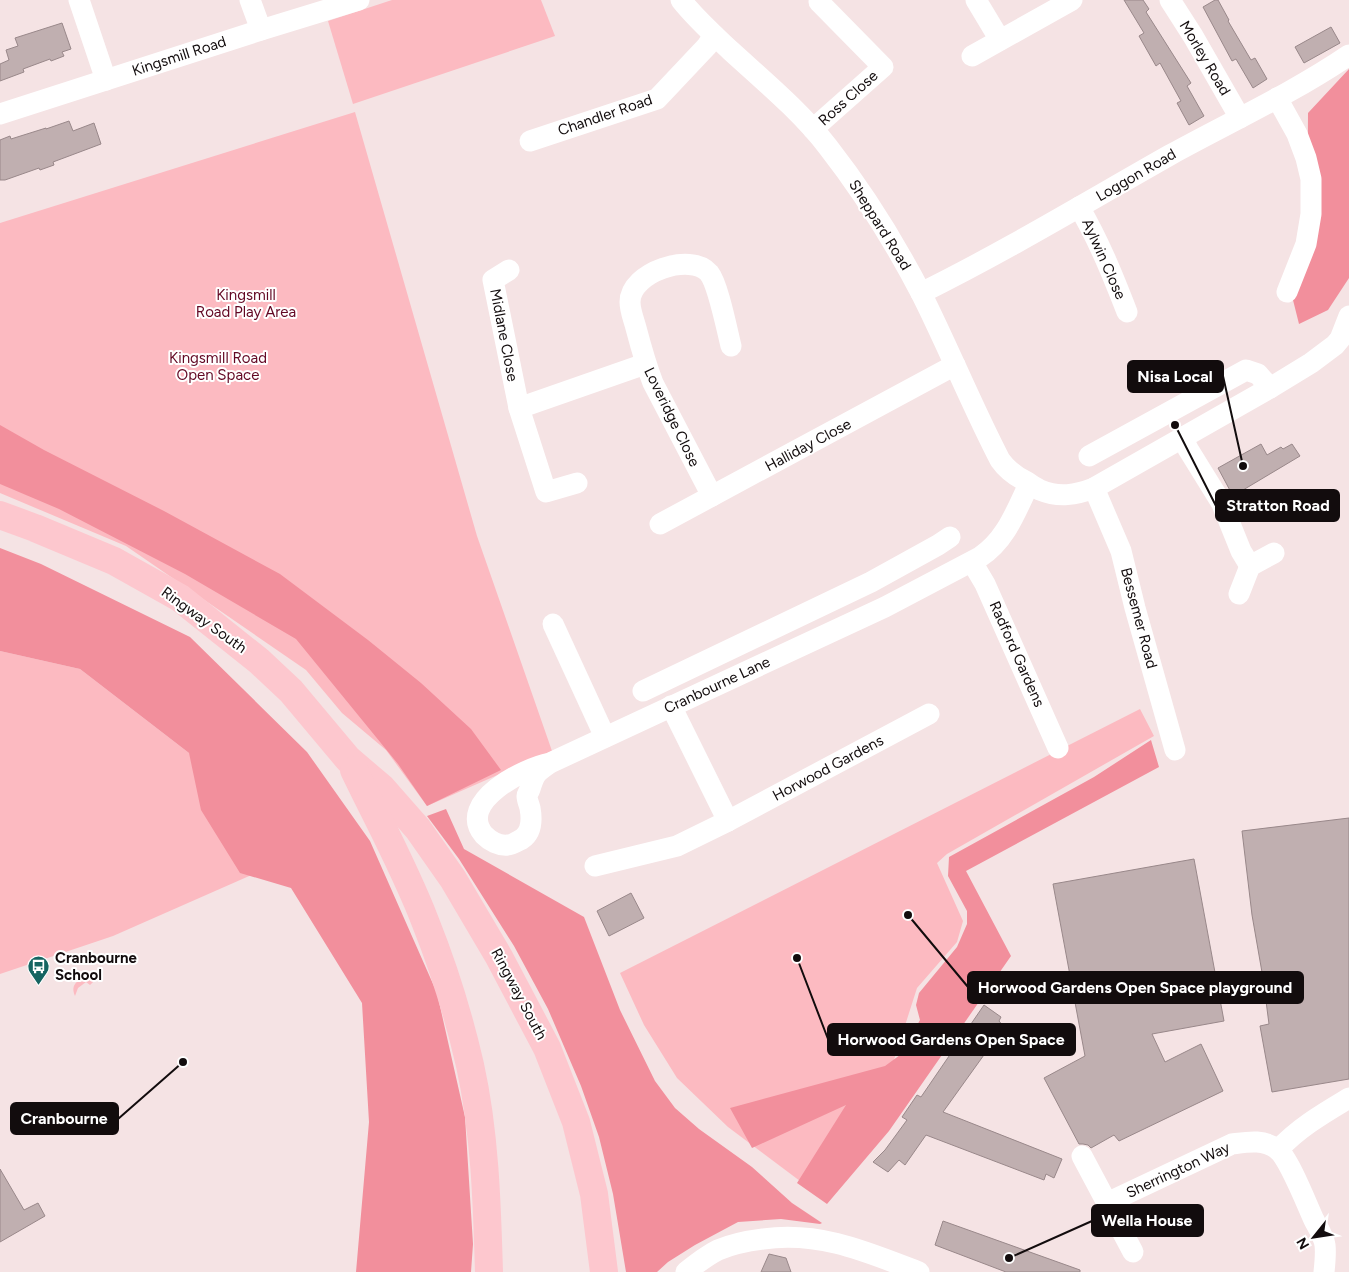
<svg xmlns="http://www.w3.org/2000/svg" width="1349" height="1272" viewBox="0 0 1349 1272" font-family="Figtree,sans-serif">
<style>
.green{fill:#fcbac1}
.forest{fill:#f28f9c}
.building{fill:#c0afb0;stroke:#99888a}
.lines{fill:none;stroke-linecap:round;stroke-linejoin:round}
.minor{stroke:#fff;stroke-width:21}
.major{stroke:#fdc7ce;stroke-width:28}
.labels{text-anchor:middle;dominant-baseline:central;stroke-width:4;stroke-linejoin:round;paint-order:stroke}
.street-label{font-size:15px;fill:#120c0d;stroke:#fff}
.park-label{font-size:15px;fill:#620723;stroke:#fff}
.poi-label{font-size:15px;font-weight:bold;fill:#120c0d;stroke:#fff;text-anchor:start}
.leader{fill:none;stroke:#120c0d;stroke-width:2}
.callout-dot{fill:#120c0d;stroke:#fff;stroke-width:2}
.callout{fill:#120c0d;stroke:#120c0d;stroke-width:2}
.callout-label{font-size:16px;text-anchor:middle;font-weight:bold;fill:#fff}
</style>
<rect width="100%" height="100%" fill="#f5e3e4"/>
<g class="green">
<path d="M392 0H541L555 36 353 104 328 21Z"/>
<path d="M355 112 477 536 552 751 427 806 386 750 342 713 306 670 126 546 0 493V223Z"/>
<path d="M0 651 80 669 189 753 279 863 113 936 0 974Z"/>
<path d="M1140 709 1154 736 947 854 937 863 963 921 957 942 917 988 893 1063 800 1181 728 1127 677 1078 644 1025 620 973Z"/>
<path d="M88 976 96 979 90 985 86 982 78 988 75 996C70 984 78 980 88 976Z"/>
</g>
<g class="forest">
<path d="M1349 69V278L1328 310 1299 324 1292 296 1307 265 1308 113Z"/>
<path d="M0 425 44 450 164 511 280 574 368 640 421 683 471 729 501 770 427 806 398 764 296 639 185 574 59 509 0 484Z"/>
<path d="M0 548 41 564 190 637 307 752 370 841 437 993 465 1117 473 1244 471 1272H356L369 1122 362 1003 291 888 240 873 201 810 189 753 80 669 0 651Z"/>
<path d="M1151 740 1159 767 966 871 1011 956 889 1131 827 1204 797 1183 846 1105 752 1148 730 1108 885 1066 900 1055 920 1020 916 1005 919 993 957 947 967 924V911L948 876 949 857 1094 777Z"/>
<path d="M446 809 464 849 584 917 620 1010 655 1081 675 1108 699 1129 752 1167 792 1203 822 1223 820 1224 781 1219 738 1222 695 1245 668 1262 657 1272H626L613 1194 599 1137 581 1086 548 1009 514 946 459 859 427 816Z"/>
</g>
<g class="building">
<path d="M1124 0H1143L1149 9 1146 12 1191 83 1187 86 1204 116 1189 125 1177 103 1181 101 1160 63 1156 66 1139 36 1144 33Z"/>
<path d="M1215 0H1218L1229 20 1228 21 1251 60 1255 58 1267 79 1253 88 1236 59 1232 61 1203 7Z"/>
<path d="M62 23 71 49 62 52 64 56 51 61 50 59 23 69 24 72 0 81V64L9 60 6 50 18 46 15 38Z"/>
<path d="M1331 27 1340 43 1304 63 1295 47Z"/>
<path d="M69 121 73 131 94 123 101 144 53 162 54 165 40 170 39 168 5 180H0V140L10 136 11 139 46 128V129Z"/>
<path d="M1261 444 1267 455 1281 447 1283 449 1292 444 1300 456 1233 496 1218 468Z"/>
<path d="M1349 818V1079L1272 1092 1260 1026 1269 1024 1263 978 1252 915 1242 831Z"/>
<path d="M1194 859 1224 1021 1152 1034 1165 1062 1201 1044 1223 1091 1119 1141 1114 1135 1091 1148 1088 1145 1083 1144H1079L1044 1078 1085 1056 1053 884Z"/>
<path d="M631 893 644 918 609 936 597 911Z"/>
<path d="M984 1005 1001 1017 999 1021 1004 1027 943 1112 1062 1159 1054 1178 1046 1174 1044 1180 926 1135 905 1165 899 1160 888 1172 873 1162 885 1150 907 1120 902 1117 917 1095 921 1097Z"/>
<path d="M0 1169 24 1210 38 1203 45 1216 0 1242Z"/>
<path d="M943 1221 1080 1270V1272H1006L935 1245Z"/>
<path d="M769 1254 786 1258 791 1272H761Z"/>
</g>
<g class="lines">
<g class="minor">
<path d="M79 0 106 80"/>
<path d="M250 0 261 30"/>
<path d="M681 0C696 19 714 35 731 51 765 82 801 112 828 147 864 193 895 243 922 295 949 349 972 406 1000 460 1007 470 1015 476 1027 482 1031 485 1036 488 1040 490 1059 498 1076 495 1094 488L1270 388 1311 363 1335 345 1340 339 1349 316"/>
<path d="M976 0 1000 40"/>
<path d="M1170 0 1193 36 1240 118"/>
<path d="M972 56 1072 0"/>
<path d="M1277 98 1297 134 1306 158 1311 179V214L1306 244 1287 292"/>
<path d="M0 114 261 30 359 0"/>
<path d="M813 129 883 67 819 2"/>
<path d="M530 141 657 99 707 46 714 35"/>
<path d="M1079 207C1099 241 1113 276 1127 312"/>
<path d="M509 270 493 280 519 408 546 492 577 483"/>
<path d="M921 293C1006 251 1087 202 1170 155 1230 122 1293 93 1349 55"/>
<path d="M519 408 645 364"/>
<path d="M1182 437 1188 449 1222 504 1241 551 1250 566"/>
<path d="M1089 456 1246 370 1258 374 1270 388"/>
<path d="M1094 488 1121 551 1135 608 1175 750"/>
<path d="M712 496 653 383C646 365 641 347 636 328 634 320 630 311 630 302 630 272 691 252 709 273 718 284 727 330 731 346"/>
<path d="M660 524 955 365"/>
<path d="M972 562 985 584 1058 748"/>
<path d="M1239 594 1250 566 1274 553"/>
<path d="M553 624 605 737"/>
<path d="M643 691 871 582 938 545 950 537"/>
<path d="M671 706 728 821"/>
<path d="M550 763C524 768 456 802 484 835 490 841 499 846 508 845 512 845 518 841 522 839 532 832 532 819 530 808 529 804 527 800 527 796 527 794 529 792 530 789 535 773 536 773 550 763L885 607 980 557C1006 540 1016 511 1029 484"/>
<path d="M595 866 677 846 728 821 929 714"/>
<path d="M1278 1150C1298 1128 1324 1113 1349 1098"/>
<path d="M1082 1156 1107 1203 1232 1144C1248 1142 1263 1139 1277 1149 1289 1158 1307 1205 1314 1220 1318 1228 1324 1237 1325 1245 1326 1254 1325 1263 1324 1272"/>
<path d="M1107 1203 1133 1252"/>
<path d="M686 1272C696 1264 706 1256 718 1250 732 1244 747 1241 763 1239 820 1231 867 1252 919 1272"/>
</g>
<g class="major">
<path d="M0 515 35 528 114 561 180 598 259 661 291 691 348 759 382 788 418 829 453 879 499 957 547 1048 576 1122 594 1194 604 1272"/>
<path d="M354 770C378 820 405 869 425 921 443 966 459 1017 470 1065 485 1133 487 1203 489 1272"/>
</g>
</g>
<defs>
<symbol id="bus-pin" viewBox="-11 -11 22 30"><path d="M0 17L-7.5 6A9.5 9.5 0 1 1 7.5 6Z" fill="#156461" stroke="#fff"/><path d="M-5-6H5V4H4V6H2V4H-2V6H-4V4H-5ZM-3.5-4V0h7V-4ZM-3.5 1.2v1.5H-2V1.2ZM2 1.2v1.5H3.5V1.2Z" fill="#fff"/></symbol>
</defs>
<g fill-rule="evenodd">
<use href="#bus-pin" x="26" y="954" width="25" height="34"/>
</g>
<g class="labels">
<g class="street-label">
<text transform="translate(179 56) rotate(-18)">Kingsmill Road</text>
<text transform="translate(1205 58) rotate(59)">Morley Road</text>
<text transform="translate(848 98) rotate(-42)">Ross Close</text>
<text transform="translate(605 115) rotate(-19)">Chandler Road</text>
<text transform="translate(1136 175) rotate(-30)">Loggon Road</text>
<text transform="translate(880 225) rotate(58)">Sheppard Road</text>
<text transform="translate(1104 259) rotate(66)">Aylwin Close</text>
<text transform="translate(504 335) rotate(79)">Midlane Close</text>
<text transform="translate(672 417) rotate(64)">Loveridge Close</text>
<text transform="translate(808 445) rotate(-28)">Halliday Close</text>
<text transform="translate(1139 618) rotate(75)">Bessemer Road</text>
<text transform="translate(204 620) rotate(36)">Ringway South</text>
<text transform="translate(1017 654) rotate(66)">Radford Gardens</text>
<text transform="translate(717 685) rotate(-25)">Cranbourne Lane</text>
<text transform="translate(828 768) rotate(-28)">Horwood Gardens</text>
<text transform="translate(519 994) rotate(62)">Ringway South</text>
<text transform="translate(1178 1170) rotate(-25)">Sherrington Way</text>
</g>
<g class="park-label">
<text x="246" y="295">Kingsmill<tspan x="246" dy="17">Road Play Area</tspan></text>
<text x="218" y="358">Kingsmill Road<tspan x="218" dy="17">Open Space</tspan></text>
</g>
<g class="poi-label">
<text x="55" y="958">Cranbourne<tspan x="55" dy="17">School</tspan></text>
</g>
</g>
<path class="leader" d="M1243 466L1223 376M1175 425L1216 506M908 915L968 987M797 958L828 1039M183 1062L118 1119M1009 1258L1092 1221"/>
<g class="callout-dot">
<circle cx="1243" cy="466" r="5"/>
<circle cx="1175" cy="425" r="5"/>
<circle cx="908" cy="915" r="5"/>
<circle cx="797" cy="958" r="5"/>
<circle cx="183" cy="1062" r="5"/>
<circle cx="1009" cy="1258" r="5"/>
</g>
<g class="callout">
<rect x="1128" y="361" width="95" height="31" rx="5"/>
<rect x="1216" y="490" width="123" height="31" rx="5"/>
<rect x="968" y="972" width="335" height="31" rx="5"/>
<rect x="828" y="1024" width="247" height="31" rx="5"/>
<rect x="11" y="1103" width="107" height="31" rx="5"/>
<rect x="1092" y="1205" width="111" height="31" rx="5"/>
</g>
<g class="callout-label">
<text x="1175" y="382">Nisa Local</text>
<text x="1278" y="511">Stratton Road</text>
<text x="1135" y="993">Horwood Gardens Open Space playground</text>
<text x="951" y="1045">Horwood Gardens Open Space</text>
<text x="64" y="1124">Cranbourne</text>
<text x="1147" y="1226">Wella House</text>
</g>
<g transform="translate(1314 1237) rotate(240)" stroke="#ffffff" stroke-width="4" paint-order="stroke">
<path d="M0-4L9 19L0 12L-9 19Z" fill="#120c0d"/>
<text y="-8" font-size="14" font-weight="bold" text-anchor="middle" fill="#120c0d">N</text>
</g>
</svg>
